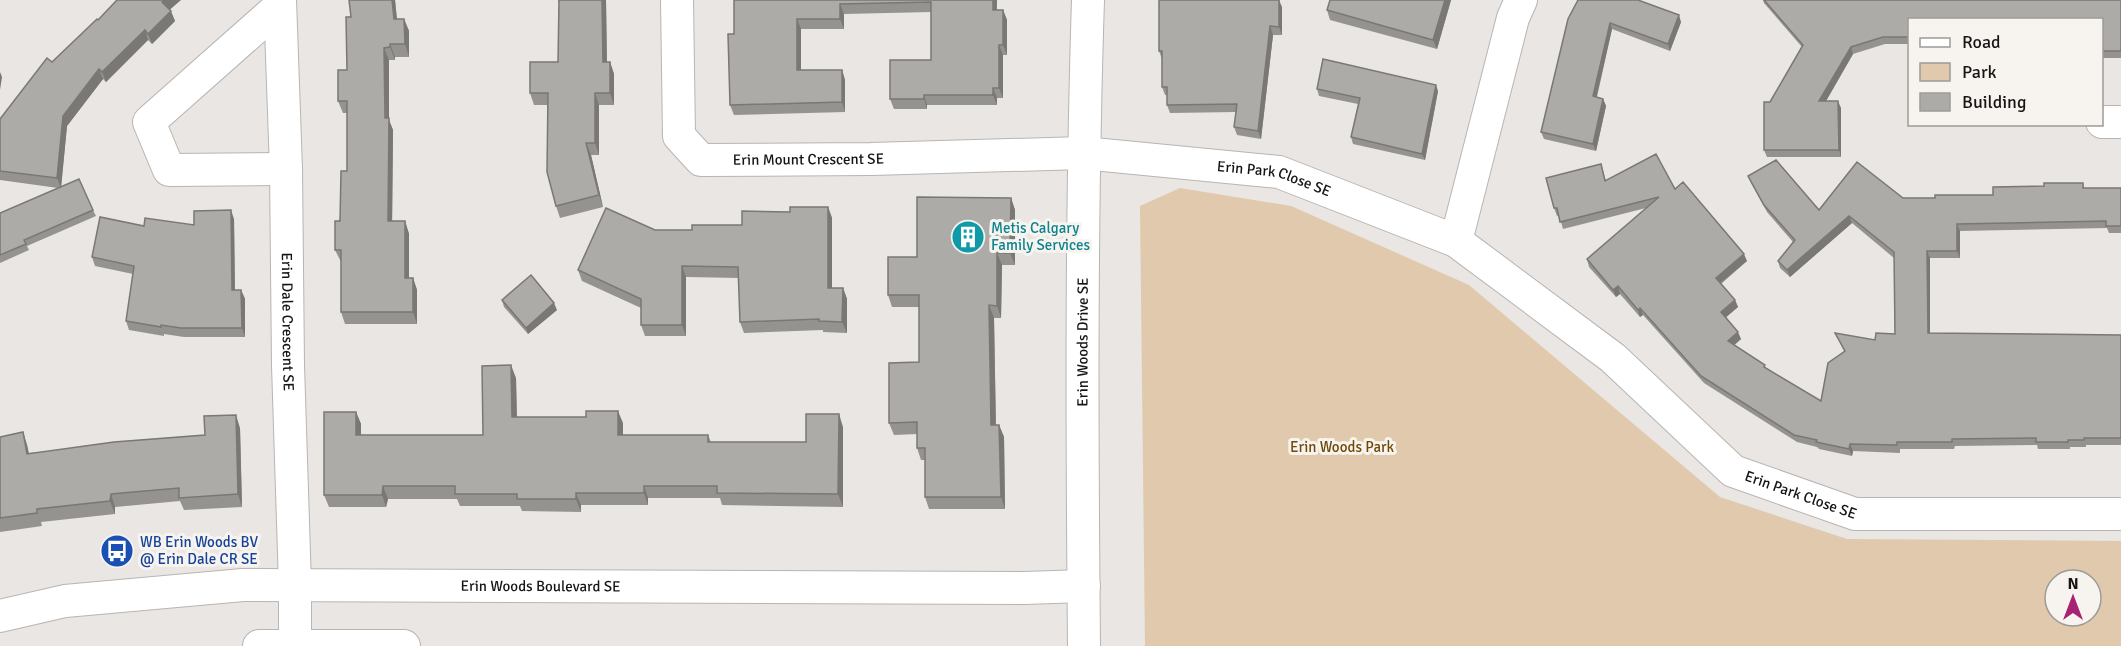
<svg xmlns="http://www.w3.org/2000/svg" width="2121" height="646" viewBox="0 0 2121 646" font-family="Signika,sans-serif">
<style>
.green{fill:#e1c9ad;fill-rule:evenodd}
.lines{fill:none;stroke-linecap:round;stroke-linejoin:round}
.minor-casing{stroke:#b8b5b2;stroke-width:34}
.minor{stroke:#fff;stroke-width:32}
.wall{fill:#959390}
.shaded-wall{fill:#797875}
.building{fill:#adaba7;stroke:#797875;stroke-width:1.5}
.labels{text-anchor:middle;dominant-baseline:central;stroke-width:6;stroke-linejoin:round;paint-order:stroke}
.street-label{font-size:15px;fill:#161514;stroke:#f7f4f0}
.culture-label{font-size:15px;fill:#0d838f;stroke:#f7f4f0;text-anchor:start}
.park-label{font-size:15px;fill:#714907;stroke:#f7f4f0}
.transit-label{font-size:15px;fill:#164399;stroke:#f7f4f0;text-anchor:start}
</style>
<rect width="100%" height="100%" fill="#e9e6e3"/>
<path class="green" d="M1180 188 1291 206 1469 285 1720 497 1847 539 2121 541V646H1145L1140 206ZM2055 580H2091V616H2055Z"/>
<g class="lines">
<defs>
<g id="minor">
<path id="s1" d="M280 0 286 169 288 365 295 585V646"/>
<path id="s2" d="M677 0 679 136 701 160 871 159 1083 153 1279 172 1456 241 1613 358 1733 471 1855 514H2121"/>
<path d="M280 6 149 122 169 170 286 169"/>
<path d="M2102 122H2121"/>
<path d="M1456 241 1513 18 1521 0"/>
<path id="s3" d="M0 616 65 601 243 585 1024 588 1084 586"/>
<path d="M259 646H404"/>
<path id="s4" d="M1084 646C1082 431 1081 215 1088 0"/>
</g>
</defs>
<use href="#minor" class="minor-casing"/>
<use href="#minor" class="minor"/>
</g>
<g class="wall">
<path d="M395 0 397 19H404L409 31V57H395V60H389V120L393 130 392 221H405L409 234V278H413L417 290V324H345L341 312V262L335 250 347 171V113H343L338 101 347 70 351 17Z"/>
<path d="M558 0H606L607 62H610L614 74V105H599V155H591L603 207 560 218 556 206 547 105H534L530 93 558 62 559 3Z"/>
<path d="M734 0H997V10H1003L1007 20V55H1003V98H997V105H927V109H894L890 99 931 60V12L844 14V29H801V70H842L845 80V112L734 115 730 105 734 34Z"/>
<path d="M1330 0H1451L1437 49 1330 20 1327 10Z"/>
<path d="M1763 0H2121V58H2102V20H1910V44H1885L1853 54 1826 101 1841 108V157H1767L1764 150 1770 102 1802 47 1764 3Z"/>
<path d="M1282 7V35H1273L1261 139 1237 135 1234 127 1236 112 1170 113 1167 105V95H1165L1162 87V59L1159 51Z"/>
<path d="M169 9 175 21 152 44 148 40 106 82 103 79 67 126 61 187 93 210 96 216 27 246 29 250 0 263V213L58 188 0 180V119L52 62 98 20Z"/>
<path d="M1568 19 1681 22 1670 51 1612 29 1597 97 1603 99 1606 106 1596 151 1544 139 1541 132Z"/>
<path d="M1317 89 1438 91 1425 160 1353 144 1351 137 1358 104 1319 96Z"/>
<path d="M1601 164 1606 181 1675 189 1747 261 1721 284 1735 300 1738 307 1726 317 1741 339 1734 345 1766 368 1821 401 1844 351 1835 333 1875 340 1895 334 1894 258 1852 223 1790 277 1780 268 1778 261 1793 242 1767 212 1751 183 1748 176 1819 210 1903 198H1935L1993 195 2044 186 2083 183 2084 188H2121V291V233H2109L2107 228 1960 231V258H1930V333L2121 335V445H2086V447H2070V449H2038L2037 445 1955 446 1954 449H1900V453L1853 451 1852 456 1819 449 1817 447 1797 442 1704 383 1643 315 1640 317 1620 294 1616 297 1589 267 1587 259 1646 208 1563 229 1559 215 1557 216 1554 208Z"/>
<path d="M1011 198 1015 210V265H1002L1001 318H994L996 425H999L1004 437 1005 509H929L925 497V460H921L917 448V434L894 435 889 423 919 362V307H892L888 295 917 257Z"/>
<path d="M828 207 832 218V288H843L847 299V333L823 332V330L744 333 740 322 739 278 686 277V336H645L641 325V308L582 281 578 270 655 230H692L742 225 790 212Z"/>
<path d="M234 219 235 290H241L245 299V337H184L164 334V336L129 330 126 321 133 274 95 266 92 257 144 226 194 225Z"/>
<path d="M502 300 557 310 528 334 504 307Z"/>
<path d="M516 378 517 417 623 423V435H708L711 442H806L843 427V507L722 505 720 498H648V505H581V512L522 511 520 506H460L457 499H388L386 507H329L324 495 356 412 361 424V435H483Z"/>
<path d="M240 428 242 507 184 510 180 501 115 507V514L41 522 42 526 0 532V437L23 432 27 445 29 453 205 435Z"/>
</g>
<g class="shaded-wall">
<path d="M165 0H181L166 13 162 2Z"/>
<path d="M392 0H395L398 31 394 19Z"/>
<path d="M602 0H606L607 74 603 62Z"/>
<path d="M993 0H997L996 20 993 10Z"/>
<path d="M1279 0 1282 7V35L1279 27Z"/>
<path d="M1445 0H1451L1437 49 1433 40Z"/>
<path d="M840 4 844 14V29L840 19Z"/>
<path d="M1003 10 1007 20V55L1003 45Z"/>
<path d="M171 11 175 21 152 44 148 34Z"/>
<path d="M1679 15 1681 22 1670 51 1668 44Z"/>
<path d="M404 19 409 31V57L405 44Z"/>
<path d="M797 19 801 29V80L797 70Z"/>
<path d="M1610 23 1612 29 1595 103 1593 96Z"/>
<path d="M1270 26 1273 35 1261 139 1258 131Z"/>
<path d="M145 30 148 40 106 82 102 72Z"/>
<path d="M390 44 395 57V60L390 47Z"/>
<path d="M999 45 1003 55V98L999 88Z"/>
<path d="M1851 47 1853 54 1822 108 1819 101Z"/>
<path d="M384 48 389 60V120L393 130 392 234 388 221Z"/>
<path d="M610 62 614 74V105L610 93Z"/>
<path d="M99 69 103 79 67 126 61 188 57 178 63 116Z"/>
<path d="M842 70 845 80V112L842 102Z"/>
<path d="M0 72 2 77 0 90Z"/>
<path d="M1436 85 1438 91 1425 160 1422 154Z"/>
<path d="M993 88 997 98V105L993 95Z"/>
<path d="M595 93 599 105V155L595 143Z"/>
<path d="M924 95 927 105V109L924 99Z"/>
<path d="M1603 99 1606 106 1596 151 1593 144Z"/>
<path d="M1838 101 1841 108V157L1839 150Z"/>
<path d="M586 143 591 155 603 207 599 195Z"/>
<path d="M1011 198 1015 210V265L1010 253Z"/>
<path d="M828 207 832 218V299L828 288Z"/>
<path d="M231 210 234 219 235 299 232 290Z"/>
<path d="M1849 216 1852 223 1790 277 1787 270Z"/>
<path d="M405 221 409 234V290L405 278Z"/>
<path d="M1957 224 1960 231V258L1957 251Z"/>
<path d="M1927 251 1930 258V340L1928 333Z"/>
<path d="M997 253 1002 265 1001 318 997 306Z"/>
<path d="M1744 254 1747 261 1718 285 1716 278Z"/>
<path d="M682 266 686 277V336L682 325Z"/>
<path d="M413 278 417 290V324L413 312Z"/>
<path d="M1618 286 1620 294 1616 297 1613 290Z"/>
<path d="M843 288 847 299V333L842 322Z"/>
<path d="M241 290 245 299V337L242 328Z"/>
<path d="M1735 300 1738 307 1724 319 1721 312Z"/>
<path d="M554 303 557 310 528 334 526 328Z"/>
<path d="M989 305 994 318 996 437 991 425Z"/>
<path d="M1640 308 1643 315 1640 317 1638 310Z"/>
<path d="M1738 332 1741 339 1730 349 1728 341Z"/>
<path d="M511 365 516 378 517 430 512 417Z"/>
<path d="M618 411 623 423V447L618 435Z"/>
<path d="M356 412 361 424V448L356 435Z"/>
<path d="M839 414 843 427V507L838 494Z"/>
<path d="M236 415 240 428 242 507 238 494Z"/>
<path d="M999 425 1004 437 1005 509 1001 497Z"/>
<path d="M23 432 27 445 31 467 27 454Z"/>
<path d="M1850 444 1853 451 1852 456 1849 449Z"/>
<path d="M383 486 388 499 386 507 382 495Z"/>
<path d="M644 486 648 498V505L644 493Z"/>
<path d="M576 493 581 505V512L576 499Z"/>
<path d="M111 494 115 507V514L110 501Z"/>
</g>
<g class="building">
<path d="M117 0H165L162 2 171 11 148 34 145 30 102 72 99 69 63 116 57 178 0 171V119L47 58 52 62 97 19 98 20Z"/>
<path d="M349 0H392L394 19H404L405 44H390V47L384 48 385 118H389L388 221H405V278H413V312H341V250H335V221H340L341 171H347V101H338V70H347L346 17H351Z"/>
<path d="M559 0H602L603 62H610V93H595V143H586L599 195 556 206 547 172 548 93H530V62H558Z"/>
<path d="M734 0H993V10H1003V45H999V88H993V95H924V99H890V60H931V2L840 4V19H797V70H842V102L730 105 728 34H734Z"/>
<path d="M1159 0H1279V27L1270 26 1258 131 1234 127 1237 104 1167 105V87H1162V51H1159Z"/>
<path d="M1330 0H1445L1433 40 1327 10Z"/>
<path d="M1578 0H1638L1679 15 1668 44 1610 23 1593 96 1603 99 1593 144 1541 132 1568 19Z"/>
<path d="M1764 0H2121V51H2102V20H1910V37H1883L1851 47 1819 101H1838L1839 150H1764V102H1770L1803 45Z"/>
<path d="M1323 59 1436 85 1422 154 1351 137 1360 98 1317 89Z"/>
<path d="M1656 154 1675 189 1683 182 1744 254 1716 278 1735 300 1721 312 1738 332 1728 341 1765 365 1764 367 1821 401 1828 363 1845 351 1835 333 1875 340 1876 333 1895 334 1894 252 1849 216 1787 270 1778 261 1795 240 1764 205 1748 176 1776 160 1819 210 1857 162 1903 198H1935V195H1993V187L2044 186V183H2083V188H2121V226H2106V221L1957 224V251H1927L1928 333 2121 335V438H2084V440H2068V442H2036V438L1952 439V442H1897V445L1850 444 1849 449 1816 442 1817 440 1794 435 1701 376 1640 308 1638 310 1618 286 1613 290 1587 259 1659 197 1560 222 1557 208H1554L1546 178 1601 164 1605 181Z"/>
<path d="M79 179 93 210 24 240 26 244 0 255V213Z"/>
<path d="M917 197 1011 198 1010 253H997V306L989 305 991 425H999L1001 497H925V448H917V422L889 423V363L919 362V295H888V257H917Z"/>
<path d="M790 207H828V288H843L842 322 819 321V319L740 322 738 267 682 266V325H641V299L578 270 606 208 655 230H692V225H742V211L790 212Z"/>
<path d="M231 210 232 290H241L242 328H181L161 325V327L126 321 134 266 92 257 100 217 144 226 145 218 194 225V211Z"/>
<path d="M531 275 554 303 526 328 502 300Z"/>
<path d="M511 365 512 417H586V411H618V435H708V442H806V414H839L838 494 717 493V486H644V493H576V499H517V494H455V486H383L382 495H324V412H356V435H483L482 366Z"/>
<path d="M236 415 238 494 179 498V488L111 494 110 501 37 509V513L0 518V437L23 432 27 454 114 442 205 435 204 416Z"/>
</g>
<defs>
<symbol id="building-disc" viewBox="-11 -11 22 22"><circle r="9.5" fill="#0f9aa8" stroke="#f7f4f0"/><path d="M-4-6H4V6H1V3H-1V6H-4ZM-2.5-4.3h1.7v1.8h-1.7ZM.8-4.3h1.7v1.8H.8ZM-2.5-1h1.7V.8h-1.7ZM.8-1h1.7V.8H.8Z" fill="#fff"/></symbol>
<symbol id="bus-disc" viewBox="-11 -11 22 22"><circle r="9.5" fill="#1a4fb4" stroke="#f7f4f0"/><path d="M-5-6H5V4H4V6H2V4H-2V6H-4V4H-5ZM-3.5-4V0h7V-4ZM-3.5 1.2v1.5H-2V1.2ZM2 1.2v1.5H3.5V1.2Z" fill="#fff"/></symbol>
</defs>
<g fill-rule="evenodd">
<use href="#building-disc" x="949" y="218" width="38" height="38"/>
<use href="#bus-disc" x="98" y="532" width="38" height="38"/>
</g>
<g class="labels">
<g class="street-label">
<text stroke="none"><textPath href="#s2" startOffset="276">Erin Mount Crescent SE</textPath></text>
<text stroke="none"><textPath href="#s2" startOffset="744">Erin Park Close SE</textPath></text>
<text stroke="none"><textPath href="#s1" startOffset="322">Erin Dale Crescent SE</textPath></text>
<text stroke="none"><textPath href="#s4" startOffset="304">Erin Woods Drive SE</textPath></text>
<text stroke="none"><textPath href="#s2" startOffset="1370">Erin Park Close SE</textPath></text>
<text stroke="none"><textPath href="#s3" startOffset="543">Erin Woods Boulevard SE</textPath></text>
</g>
<g class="culture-label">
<text x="991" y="228">Metis Calgary<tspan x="991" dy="17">Family Services</tspan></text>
</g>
<g class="park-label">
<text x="1342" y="447">Erin Woods Park</text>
</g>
<g class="transit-label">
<text x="140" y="542">WB Erin Woods BV<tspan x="140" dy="17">@ Erin Dale CR SE</tspan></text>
</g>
</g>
<rect x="1908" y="18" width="195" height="108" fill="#f7f4f0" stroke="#9d9b98" stroke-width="1.5"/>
<rect x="1920" y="38" width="30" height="9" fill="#ffffff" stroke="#9d9b98" stroke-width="1.5"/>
<text x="1962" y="48" font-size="18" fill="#161514">Road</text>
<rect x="1920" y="63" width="30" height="18" fill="#e1c9ad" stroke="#9d9b98" stroke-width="1.5"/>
<text x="1962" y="78" font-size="18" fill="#161514">Park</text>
<rect x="1920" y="93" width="30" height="18" fill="#adaba7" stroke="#9d9b98" stroke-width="1.5"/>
<text x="1962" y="108" font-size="18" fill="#161514">Building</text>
<g transform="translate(2073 598)"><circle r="28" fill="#f7f4f0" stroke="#9d9b98" stroke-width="1.5"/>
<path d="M0-4.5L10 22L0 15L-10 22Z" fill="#a52372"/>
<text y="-9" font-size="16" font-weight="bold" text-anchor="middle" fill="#161514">N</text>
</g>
</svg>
